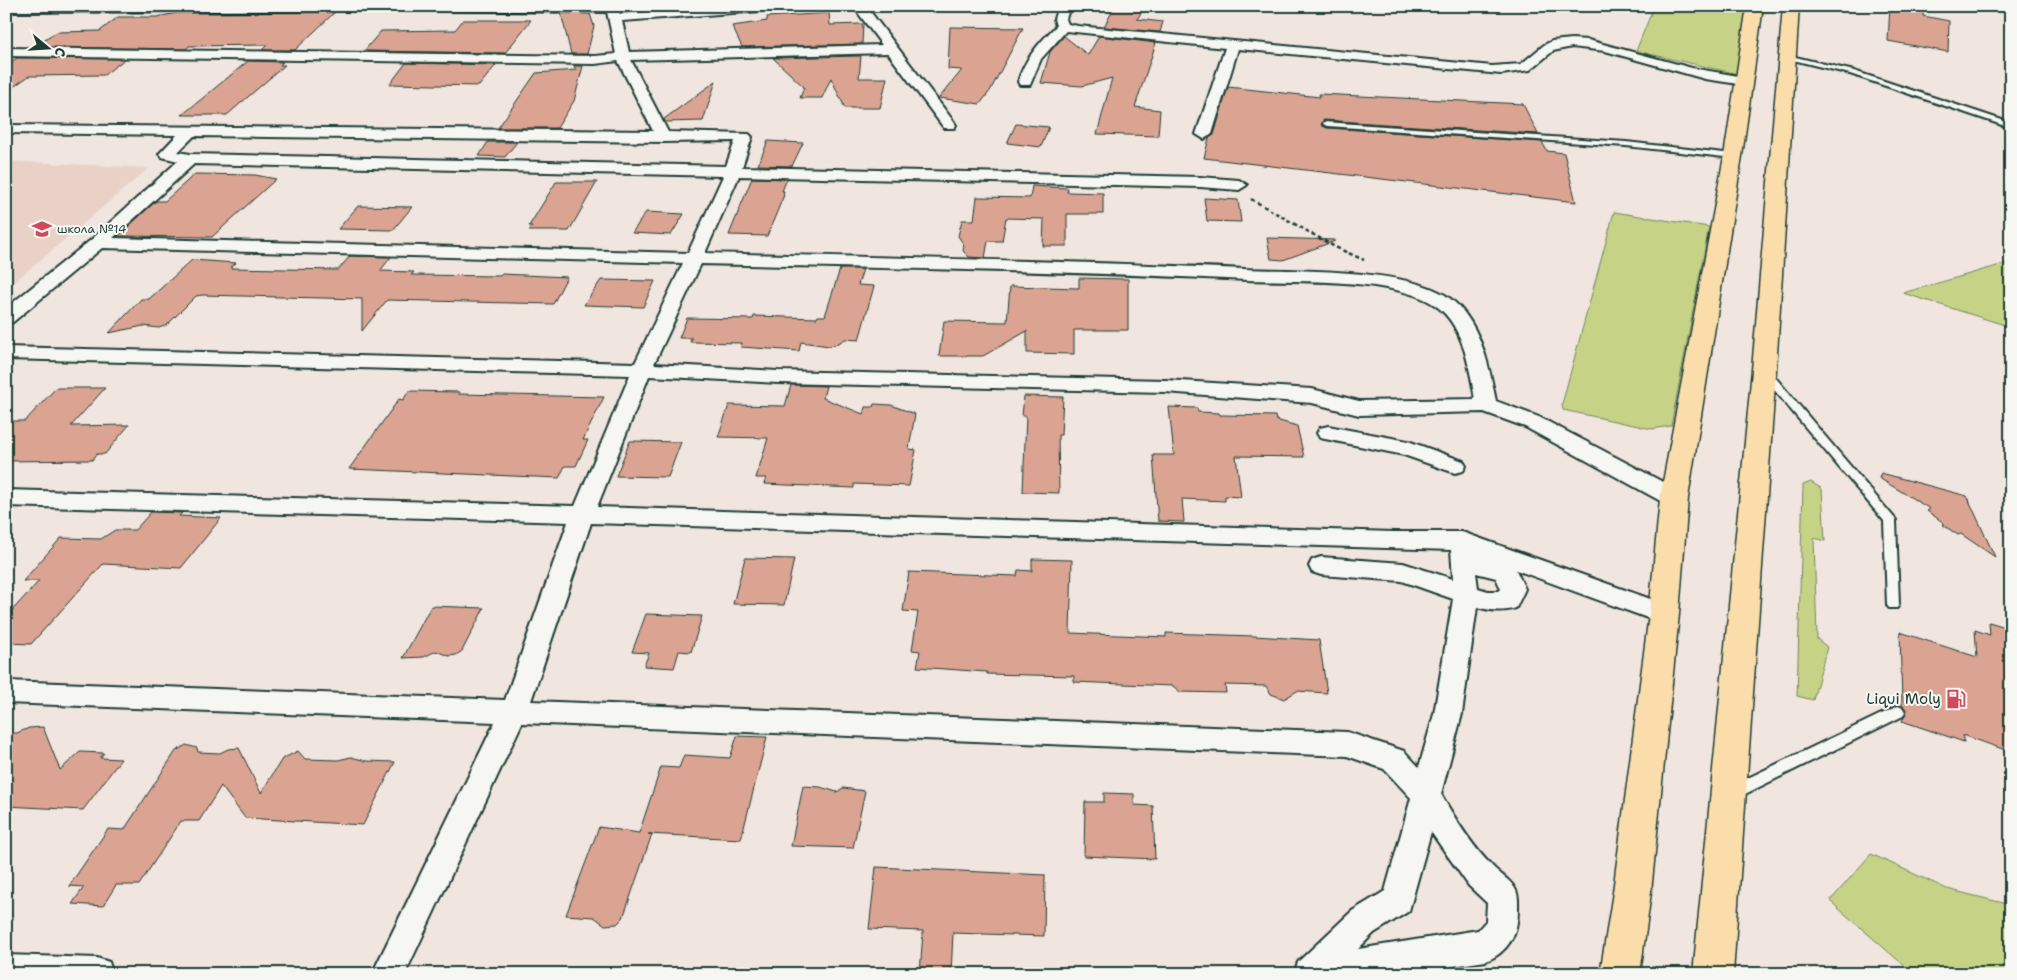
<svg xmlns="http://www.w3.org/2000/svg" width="2017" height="980" viewBox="0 0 2017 980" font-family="'Shantell Sans',sans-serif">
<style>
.built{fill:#e9d1c8}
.green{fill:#c6d286;stroke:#72885d}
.building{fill:#daa392;stroke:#1f3d34}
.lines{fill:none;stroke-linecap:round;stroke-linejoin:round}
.lane-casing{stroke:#1f3d34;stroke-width:4}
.street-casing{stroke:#1f3d34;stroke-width:4}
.highway-casing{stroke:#1f3d34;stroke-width:3}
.path{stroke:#1f3d34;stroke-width:2.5;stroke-dasharray:4 3;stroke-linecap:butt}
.lane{fill:#f6f6f2;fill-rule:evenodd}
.street{fill:#f6f6f2;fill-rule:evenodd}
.highway{fill:#faddab;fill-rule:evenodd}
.labels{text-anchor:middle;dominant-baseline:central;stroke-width:4;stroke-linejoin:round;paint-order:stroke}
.far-poi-label{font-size:12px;fill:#1f3d34;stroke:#f6f6f2;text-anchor:start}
.poi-label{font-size:15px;fill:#1f3d34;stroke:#f6f6f2;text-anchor:end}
</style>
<rect width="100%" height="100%" fill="#f0e5df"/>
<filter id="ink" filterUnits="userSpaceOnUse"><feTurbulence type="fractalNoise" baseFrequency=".02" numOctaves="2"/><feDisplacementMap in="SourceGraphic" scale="10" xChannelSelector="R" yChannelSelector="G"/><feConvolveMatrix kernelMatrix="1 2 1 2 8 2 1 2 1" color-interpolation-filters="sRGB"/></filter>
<g filter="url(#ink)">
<path class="built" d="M6 161 149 168 6 289Z"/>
<g class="green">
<path d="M1654 6H1748L1738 74 1636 51Z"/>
<path d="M1614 212 1709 227 1671 426 1652 429 1563 410 1562 404Z"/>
<path d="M2011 262V327L1903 293Z"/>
<path d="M1811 482 1822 489 1825 541 1814 538 1817 639 1827 647 1813 700 1797 696 1803 485Z"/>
<path d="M1871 854 1947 889 2011 905V974H1939L1907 968 1830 901Z"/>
</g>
<g class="building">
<path d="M1115 6H1146L1137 19 1163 22 1160 32 1104 27Z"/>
<path d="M1890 6H1923V16L1949 21 1948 52 1888 41Z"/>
<path d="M335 12 295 50H262L267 45 189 46 186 49 34 47 57 32 100 31 118 17H157L177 13Z"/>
<path d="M561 13 590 14 594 26 587 54H571Z"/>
<path d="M829 13 830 25 863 24 862 44 742 47 732 26 767 21V17Z"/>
<path d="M463 20H531L505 53 364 51 381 31 455 30Z"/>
<path d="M950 27 1023 28 990 91 980 104 939 98 962 70 948 69Z"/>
<path d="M1064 36 1088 55 1099 36 1156 43 1135 107 1160 110 1158 136 1097 134 1112 78 1082 86 1041 83 1050 52Z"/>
<path d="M861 56 859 78H887L880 108H845L831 78 822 98H800L804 87 773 58Z"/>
<path d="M17 58 125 59 104 75 29 76 6 92V65Z"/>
<path d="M248 61 283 62 280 65H285L227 115H182Z"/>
<path d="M406 63 496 65 479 86 390 84Z"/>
<path d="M574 66H583L574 101 557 128H498L536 73 576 70Z"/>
<path d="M716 81 703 121 665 122 664 119Z"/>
<path d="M1228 87 1320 97 1319 94 1523 104 1538 134 1324 120 1321 125 1327 128 1542 142 1547 151 1564 153 1576 202 1204 158 1209 138 1214 135Z"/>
<path d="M1016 124 1049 127 1041 147 1007 143Z"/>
<path d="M768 141 803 143 792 166 758 165Z"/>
<path d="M488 142H517L505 157 479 156Z"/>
<path d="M195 174 255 175 276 179 212 237 118 236 156 201H165Z"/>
<path d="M752 178 787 179 782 191H784L783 195H784L767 236 729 235Z"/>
<path d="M556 182H597L569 231H529L532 226H529Z"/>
<path d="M1032 186 1068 188 1067 192 1103 193V214H1067V246H1043L1044 219 1006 218 1002 241H988L985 258 969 257 963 251 964 245 958 236 962 220H974L977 197 1030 198Z"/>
<path d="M1204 198 1238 200 1241 222 1207 221Z"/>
<path d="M358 206 412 207 393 230 338 229Z"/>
<path d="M646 212 684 214 671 235 632 233Z"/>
<path d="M1267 238 1335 240V241L1283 260 1271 259Z"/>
<path d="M350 256 391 257 380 271 414 272 411 275 500 276 502 274 567 277 553 304 387 300 362 331V299L202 295 196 296 167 325 159 328 143 326 109 333 141 299H149L192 260 236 263 230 268 338 270Z"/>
<path d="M840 269H863L858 285 874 286 859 340 845 339 837 344 829 346 801 342 799 351 741 347 742 343 690 342 692 338H679L687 318 753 319 754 316 817 318 818 316H825Z"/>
<path d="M1079 278 1128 279V330H1074V354L1027 353V331L983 356H939L944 321 1007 322 1010 286 1079 288Z"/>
<path d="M601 280 655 281 643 307 584 305Z"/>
<path d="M791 385 826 386 823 398 863 414 865 407H873L874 404 891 405 915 414 909 449 916 450 909 486 854 484V488L764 484 766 478H756L768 438 718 437 729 405 785 406Z"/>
<path d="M56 388H105L71 426 129 425 105 454H97L92 460 6 461V421H25Z"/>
<path d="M409 391 459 392 458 394 604 397 583 440H588L576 466H565L559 478 349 469 399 399 403 400Z"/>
<path d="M1024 396 1063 397 1061 435H1058L1059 493 1023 492 1026 416H1022Z"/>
<path d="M1169 407 1197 408 1198 412 1219 413 1220 415 1275 416 1276 420 1297 426 1304 457 1236 456 1241 497 1225 496V501L1182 499 1184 522 1158 521 1153 455H1174Z"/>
<path d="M630 441 681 442 668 477 616 476Z"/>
<path d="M1881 473 1967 496 1995 557 1961 534 1958 535 1943 525 1944 523 1927 511 1930 509 1879 478Z"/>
<path d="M151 512 182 513 179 516 221 518 181 568 103 564 31 644 6 643V617L39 581H23L61 538 101 539 115 530H135Z"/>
<path d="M745 558 794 559 784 605 733 604Z"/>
<path d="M1032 559 1072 560 1070 633 1166 637V633L1254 636 1319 640 1327 693 1297 691 1284 699 1271 694 1266 686 1225 685 1226 693 1180 692 1173 686 1074 682V676L987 674V672L917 667 920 651 912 650 918 612 903 611 909 572 1017 576 1018 570 1032 571Z"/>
<path d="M431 606 484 608 462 651 456 655 449 656 436 651 424 657 403 658Z"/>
<path d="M646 614 702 616 691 652 679 651 674 668 644 666 649 653 632 652Z"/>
<path d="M1989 622 2009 628 2011 752 1963 735 1964 742 1902 721 1907 711 1902 705 1900 632 1977 657 1975 630 1990 635Z"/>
<path d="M43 727 60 770 80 752 104 753 100 758 121 759 83 810 6 806V733H17L29 728Z"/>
<path d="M737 736 767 737 741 839 648 834H652L623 918 617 924 605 925 594 917 566 915 599 827 639 833 661 767 679 768 684 755 730 758Z"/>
<path d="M186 745 197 748 198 752 220 753 228 749 239 748 261 793 282 759 298 751 305 759 338 760 351 757 366 761 395 762 363 825 245 818 221 786 199 821H181L139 885H116L103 906 72 904 84 887 69 886 108 829 124 830 176 751Z"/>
<path d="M803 786 820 787 837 792 843 788 865 791 853 848 791 846Z"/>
<path d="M1104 793 1134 794V805L1153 806 1155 859 1084 856 1085 802H1104Z"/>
<path d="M876 867 1045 875 1044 936 953 933 951 974H920L923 931 869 929Z"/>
</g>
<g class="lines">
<defs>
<g id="lane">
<path d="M1787 55 1854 71 2011 123V128L1850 74 1785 58 1784 57Z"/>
<path d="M1324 122 1626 142 1733 154 1737 156 1733 158 1626 146 1327 126 1323 124Z"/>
<path d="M1765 369 1769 370 1896 520 1899 605 1897 608H1889L1887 605 1884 521 1761 374 1760 372Z"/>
<path d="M1898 706 1903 708 1905 712 1903 716 1737 798 1732 799 1727 798 1725 793 1727 788Z"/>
</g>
<g id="street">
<path d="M6 6H618L620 14 721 6H781L775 10 622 21 629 52 882 45 853 6H866L954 122 956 125 954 128H944L888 53 631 60 668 132 749 134 752 137 742 167 1200 177 1239 180 1247 185 1239 190 1200 187 739 176 705 253C885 258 1064 260 1244 269 1295 271 1407 268 1448 297 1480 320 1489 365 1496 401L1539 417 1682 492 1685 498 1682 504 1674 506 1666 504 1525 427 1484 412 1359 415 1312 403 1165 392 778 383 649 376 597 507 1394 532H1462L1673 607 1677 614 1673 621 1664 624 1516 570 1525 589 1516 608C1503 612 1490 611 1477 607L1462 714 1441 794C1455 819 1471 845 1492 866 1498 873 1509 879 1514 887 1519 894 1518 902 1518 910 1518 933 1509 952 1486 961L1401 974H1294L1298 962 1352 911 1385 891 1411 798 1384 769 1347 756 522 723 405 974H372L495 722 6 703V681L505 700 568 522 6 506V490L575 506 630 375 6 359V347L635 363 683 263 102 248 13 322 6 324V308L92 239 178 161 162 157 159 154 177 135 6 133V125L653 131 618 61 595 64 6 56V48L595 56 616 54 607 12 417 10 6 12ZM194 136 663 142 735 141 726 166 190 154 178 152ZM194 164 723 176 688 253 113 238ZM701 264C883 268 1065 271 1247 280 1297 282 1387 278 1430 302 1463 320 1469 366 1475 399L1359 401 1312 389 1165 380 778 371 654 364ZM591 523 1451 550 1453 579 1403 563 1321 557 1312 560 1309 566 1312 572 1321 575 1402 581 1453 599 1434 714 1419 767 1404 751 1347 732 531 701ZM1476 573 1496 578 1501 589 1499 591H1488L1478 588ZM1431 832 1469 886 1487 903 1486 921 1478 930 1358 949 1374 933 1409 911Z"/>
<path d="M1058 6H1070L1066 19 1068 24 1078 26 1492 66 1521 64 1544 45 1552 41 1572 39 1588 40 1692 68 1750 78 1752 81 1745 85 1705 79 1605 51 1572 47 1553 51 1530 70 1501 74 1238 49 1212 134 1204 139 1196 134 1225 48 1066 31 1041 59 1030 85H1020L1018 82C1024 59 1040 42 1056 26L1054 19Z"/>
<path d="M1328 426 1408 441 1463 461 1466 466 1463 471 1455 473 1404 455 1320 438 1317 433 1320 428Z"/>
<path d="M6 955 97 958 109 962 113 974H6Z"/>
</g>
<g id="highway">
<path d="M1747 6H1763L1742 156 1688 498 1679 614 1651 892 1640 974H1600L1613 892 1649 614 1660 498 1724 156Z"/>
<path d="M1783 6H1799L1776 370 1733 974H1693L1752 370Z"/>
</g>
</defs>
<use href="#lane" class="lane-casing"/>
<use href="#street" class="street-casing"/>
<use href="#highway" class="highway-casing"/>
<path class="path" d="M1251 199 1335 247 1364 260"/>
<use href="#lane" class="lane"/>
<use href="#street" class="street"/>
<use href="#highway" class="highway"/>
</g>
</g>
<defs>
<symbol id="school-bare" viewBox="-9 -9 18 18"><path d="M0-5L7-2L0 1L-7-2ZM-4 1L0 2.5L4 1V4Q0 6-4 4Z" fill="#d1495b" stroke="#f6f6f2" stroke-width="2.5" paint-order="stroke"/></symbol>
<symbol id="fuel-bare" viewBox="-9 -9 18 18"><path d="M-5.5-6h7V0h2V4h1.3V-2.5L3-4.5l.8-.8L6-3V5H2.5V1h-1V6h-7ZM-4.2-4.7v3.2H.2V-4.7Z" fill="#d1495b" stroke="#f6f6f2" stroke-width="2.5" paint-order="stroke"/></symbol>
</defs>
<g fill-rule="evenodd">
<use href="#school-bare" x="28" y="215" width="28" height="28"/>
<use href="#fuel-bare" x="1942" y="685" width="28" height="28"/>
</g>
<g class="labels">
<g class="far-poi-label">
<text x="57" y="229">школа №14</text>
</g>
<g class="poi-label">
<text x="1941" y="699">Liqui Moly</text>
</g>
</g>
<rect width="2017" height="980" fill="none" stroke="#f6f6f2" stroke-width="25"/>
<rect x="12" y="12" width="1992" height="955" fill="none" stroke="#1f3d34" stroke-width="2" filter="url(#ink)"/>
<g transform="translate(48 48) rotate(108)" stroke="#f6f6f2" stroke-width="4" paint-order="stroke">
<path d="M0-4L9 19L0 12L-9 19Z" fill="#1f3d34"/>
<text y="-8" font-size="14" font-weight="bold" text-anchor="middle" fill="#1f3d34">С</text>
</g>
</svg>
